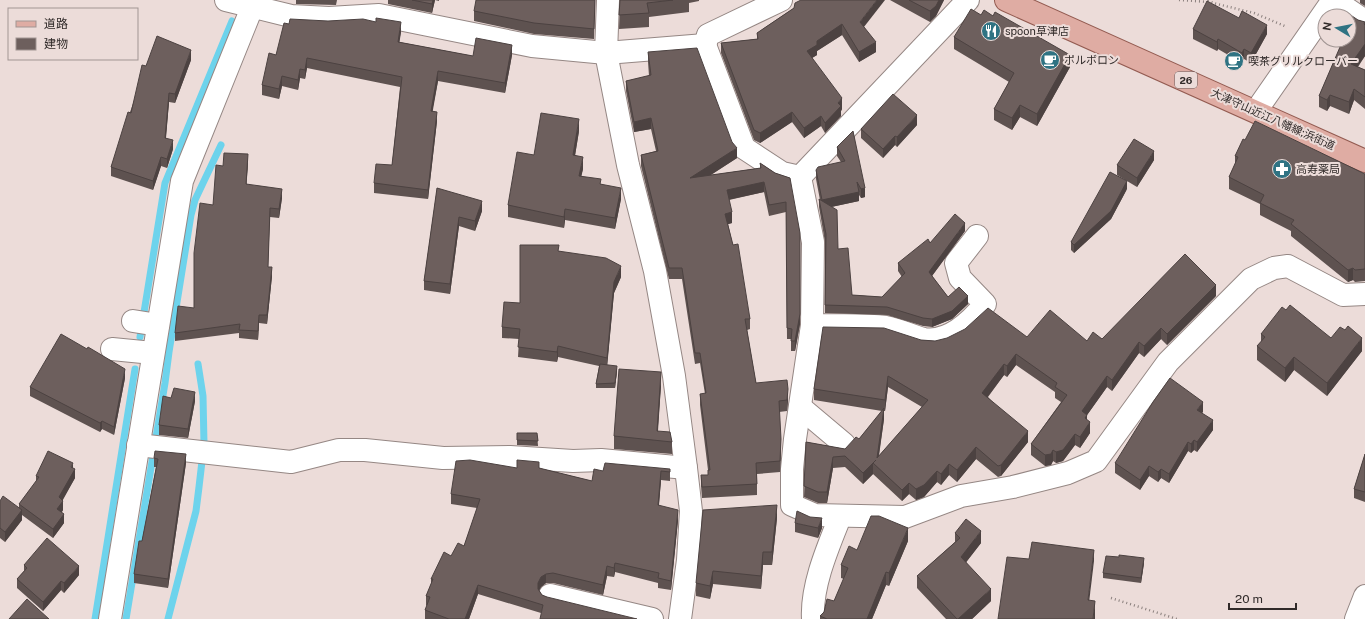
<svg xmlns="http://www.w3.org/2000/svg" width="1365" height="619" viewBox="0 0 1365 619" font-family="'Public Sans','Noto Sans JP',sans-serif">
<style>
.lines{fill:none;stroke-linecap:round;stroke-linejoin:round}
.stream{stroke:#6dd3ec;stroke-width:7}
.minor-casing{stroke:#958784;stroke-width:24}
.major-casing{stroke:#935b51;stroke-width:24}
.path{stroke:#8b807e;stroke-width:2.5;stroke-dasharray:1 3;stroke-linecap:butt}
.minor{stroke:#fff;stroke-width:22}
.major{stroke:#dfaca3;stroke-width:22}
.wall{fill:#5e5250;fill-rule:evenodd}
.shaded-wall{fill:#4c4241}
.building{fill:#6d5f5d;stroke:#4c4241}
.labels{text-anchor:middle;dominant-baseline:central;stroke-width:4;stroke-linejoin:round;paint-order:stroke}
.shield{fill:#ecdcd9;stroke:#685f5e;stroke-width:1}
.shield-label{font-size:10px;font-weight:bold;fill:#302a29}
.poi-label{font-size:11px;fill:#302a29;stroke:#ecdcd9;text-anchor:start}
.street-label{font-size:11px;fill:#302a29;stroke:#ecdcd9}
</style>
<rect width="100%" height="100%" fill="#ecdcd9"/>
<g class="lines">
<g class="stream">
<path d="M140 337 165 183 232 21"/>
<path d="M95 619 135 369"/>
<path d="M126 619 165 383 169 352 191 215 195 200 221 145"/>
<path d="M168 619 196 511 199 487 204 444 203 396 198 364"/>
</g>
<defs>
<g id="minor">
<path d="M226 0 291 16 329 18 379 15 532 46 606 53 705 45 744 148 782 173 800 177"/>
<path d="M608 0 606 53 628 165 655 271 674 376 686 468 691 511 688 560 680 619"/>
<path d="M1334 0 1365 21"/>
<path d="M705 45 708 35 781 0"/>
<path d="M1256 111 1333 0"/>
<path d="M800 177 813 242 812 325 795 439 792 469V505L815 515 905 517 961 496 1013 487 1068 473 1096 461 1168 362 1251 279 1274 268 1288 266 1343 295 1365 294"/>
<path d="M800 177 968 0"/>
<path d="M133 321 158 325"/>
<path d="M812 325C836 326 862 324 886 327 899 329 911 336 924 339 949 343 971 321 985 304L960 278 956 263 977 236"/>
<path d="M112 349 153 353"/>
<path d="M800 407 844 444"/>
<path d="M138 445 291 462 339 450H365L443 458 510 457 573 461 601 460 686 468"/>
<path d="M550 595 652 619"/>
<path d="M110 619 182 181 255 0"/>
<path d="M813 619C811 586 828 547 840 517"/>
<path d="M1356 619 1365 596"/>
</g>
<path id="major" d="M1006 0 1365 161"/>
</defs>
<use href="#minor" class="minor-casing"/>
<use href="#major" class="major-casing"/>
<g class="path">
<path d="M1179 0 1209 2"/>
<path d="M1208 0 1213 3 1254 13 1287 27"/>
<path d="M1111 598 1177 619"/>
</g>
<use href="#minor" class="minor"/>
<use href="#major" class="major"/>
</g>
<g class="wall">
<path d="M296 0H337L336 5 296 4Z"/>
<path d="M388 0H439V1L435 0 432 13 388 4Z"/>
<path d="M595 0 594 39 534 34 474 21V11Z"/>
<path d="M620 0H699V1L689 3V12L649 17V27L619 29Z"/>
<path d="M890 0H944L936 16 930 22Z"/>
<path d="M1360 0H1365V6L1360 3Z"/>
<path d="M794 8 864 27 876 52 859 62 842 35 817 51V55L812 58 842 109 841 111V116L825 133 821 126 804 138 792 122 760 143 754 140 721 53V43L757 39V33Z"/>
<path d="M981 15 993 16 1070 67 1037 126 1020 117 1012 130 994 120V109L1009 82 954 49V37Z"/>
<path d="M1358 20 1365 22V56L1358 67 1365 70V109L1354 100 1349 114 1330 106 1327 111 1319 107V96L1342 43 1337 40H1349Z"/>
<path d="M328 21 401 32 399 42 473 56 512 55 505 93 438 81 432 111 437 121 428 199 374 193V183L392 165 400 87 307 68 305 79 300 78 298 90 282 86 279 99 262 95V85L276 55 289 24Z"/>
<path d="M1193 29 1267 34 1251 63 1244 59 1242 63 1218 49 1217 51 1193 39Z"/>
<path d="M648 52 737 158 711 175 760 168V163L775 173 790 178 800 324 795 351H791V339H787L786 212 769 216 764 192 729 200 732 223 728 224 750 319V329L747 330 756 383 788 400 787 411 779 412 781 450 780 472 757 474V495L702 498 701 486V475H708V470L700 405V394H705L700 363 695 364 682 279H669L641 166V155L656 151 651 129 634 132 626 91V81L649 76 648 62Z"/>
<path d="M191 60 175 103 169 102 166 138 173 149 167 168 161 166 153 190 111 176V167L146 66Z"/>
<path d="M917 125 897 147 895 145 883 158 861 138V129Z"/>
<path d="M579 131 575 156 583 169 581 176 601 184 621 199 615 229 565 220 564 228 508 217V205L534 155Z"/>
<path d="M853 131 865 197 861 198 859 195V201L831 207 838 249 852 295 882 297 902 277 898 271V263L930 243 965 231 932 276 948 297 968 304 952 319 932 327 923 326 887 315 825 313V242L819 207V199L820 200 816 179V170L841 162 837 156V147Z"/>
<path d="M1245 140 1365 174V281L1355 282 1353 280 1348 282 1291 236V231L1260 215V204L1229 189V177L1235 164V156Z"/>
<path d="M1154 160 1137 187 1117 175V165Z"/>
<path d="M248 163 246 184 282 198 279 218 270 217 268 267 272 276 267 324 259 323 258 340 239 338V333L175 341V333L194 308 213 205 223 166Z"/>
<path d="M437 188 482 211 475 231 459 226 450 294 424 290V281Z"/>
<path d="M1127 189 1111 219 1074 253 1071 250V242Z"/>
<path d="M559 251 621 277 614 293 607 365 617 371 615 388H596V384L599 366 558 357 557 362 518 357 519 339 502 338V327Z"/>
<path d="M1216 296 1167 345 1161 339 1144 357 1139 353 1112 391 1107 387 1087 415V420L1090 433 1080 448 1075 445 1063 461 1056 463 1053 461 1051 465 1045 466 1031 455V444L1061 402 1055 398V392L1016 365 1007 377 1004 375 988 397 1028 442 1001 476 998 477 976 459 957 482 949 475 941 485 937 482 924 497 916 500 909 494 902 501 873 474 863 484 845 467 833 468 827 503H818L804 497 806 442 845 449 859 439 882 411 814 400V389L921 340 935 341 1027 337 1087 341 1102 339ZM888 387 922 407 879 456 884 419V411H885Z"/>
<path d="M1286 310 1331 338 1345 330 1362 351 1327 396 1294 370 1285 382 1257 360V346L1261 342V334Z"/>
<path d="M125 378 114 435 102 429 100 432 30 396V387Z"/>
<path d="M661 385 658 431 672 442V454L614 449V436Z"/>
<path d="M171 398 195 401 188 438 159 435V425Z"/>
<path d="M1203 412 1202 413 1213 430 1197 452 1194 450 1191 453 1188 451 1169 483 1161 478 1158 482 1149 476 1140 490 1115 473V463Z"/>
<path d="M517 433H537L538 446 517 445Z"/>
<path d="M1365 454V502L1354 498V489Z"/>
<path d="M154 458 186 463 168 588 134 583V574L142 541 156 467H154Z"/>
<path d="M73 468 75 478 62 500 63 510 62 512 64 523 53 538 22 515V520L5 542 0 538V501L19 509V504L36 482V476Z"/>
<path d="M517 468H539L592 481 603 471 670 469V481L661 480 659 505 678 520 671 590 658 588V583L615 572 614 577 607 576 603 595 553 583H546L541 587 539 590 542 595 547 597 541 613 478 594 469 619H425V610L427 606 426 605V596L431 584V579L451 556 464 546 477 508 451 504V494Z"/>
<path d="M777 518 772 565H763L761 589 713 584 710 599 696 596V583Z"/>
<path d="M795 523 822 528 818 538 795 532Z"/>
<path d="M955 533 981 543 966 562 991 601 972 619H946L917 588V576L955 542Z"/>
<path d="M908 541 889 586 886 585 872 619H820V616L834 601 844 579 841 578V565L857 550Z"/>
<path d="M1144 563 1141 583 1103 578V573Z"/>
<path d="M24 565 79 575 64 593 61 590 43 611 17 588V579L24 571Z"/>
</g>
<g class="shaded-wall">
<path d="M433 0H435L432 13V4Z"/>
<path d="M877 0H885L860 32V22Z"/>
<path d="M939 0H944L936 16 930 22V11Z"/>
<path d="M401 22V32L398 52V42Z"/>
<path d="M842 24V35L817 51V55L807 61V51L817 41Z"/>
<path d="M1267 25V34L1251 63V53Z"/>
<path d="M1218 39V49L1217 51V42Z"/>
<path d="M876 42V52L859 62V52Z"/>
<path d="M1365 44V56L1351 75V64Z"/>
<path d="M512 45V55L505 93V83Z"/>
<path d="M1244 49V59L1242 63V53Z"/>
<path d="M191 50V60L175 103V94Z"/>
<path d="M1070 55V67L1037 126V114Z"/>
<path d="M307 58V68L305 79V70Z"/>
<path d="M300 69V78L298 90V80Z"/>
<path d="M438 71V81L431 121V111Z"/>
<path d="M282 76V86L279 99V89Z"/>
<path d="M1354 89V100L1349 114V102Z"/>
<path d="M169 93V102L165 147V138Z"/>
<path d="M1330 95V106L1327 111V100Z"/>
<path d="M842 98V109L841 111V116L825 133V123L838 103Z"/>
<path d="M1020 105V117L1012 130V118Z"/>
<path d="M437 112V121L428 199V190Z"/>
<path d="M792 112V122L760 143V133Z"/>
<path d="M917 115V125L897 147V137Z"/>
<path d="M821 116V126L804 138V128Z"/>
<path d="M651 118V129L634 132V122Z"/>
<path d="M579 119V131L573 167V155Z"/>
<path d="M895 136V145L883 158V149Z"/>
<path d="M173 140V149L167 168V159Z"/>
<path d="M737 148V158L690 188V178Z"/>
<path d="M1154 151V160L1137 187V178Z"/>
<path d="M248 154V163L246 193V184Z"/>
<path d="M161 157V166L153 190V181Z"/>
<path d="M583 157V169L579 187V176Z"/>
<path d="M1127 181V189L1111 219 1074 253V245Z"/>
<path d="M764 182V192L727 200V190Z"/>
<path d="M621 188V199L615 229V218Z"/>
<path d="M865 188V197L861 198V189Z"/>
<path d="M282 189V198L279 218V209Z"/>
<path d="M859 192V201L822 209V200Z"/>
<path d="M482 201V211L475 231V221Z"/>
<path d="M565 209V220L564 228V217Z"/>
<path d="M732 212V223L725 225V214Z"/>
<path d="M459 217V226L450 294V284Z"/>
<path d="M965 223V231L929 280V272Z"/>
<path d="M800 233V324L795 351V341Z"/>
<path d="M621 266V277L614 293 607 368V358L614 282Z"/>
<path d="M272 267V276L267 324V315Z"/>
<path d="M1353 268V280L1348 282V270Z"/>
<path d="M1216 285V296L1167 345V334Z"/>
<path d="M968 296V304L952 319 932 327V319Z"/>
<path d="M259 315V323L258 340V331Z"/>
<path d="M1161 328V339L1144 357V346Z"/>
<path d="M1362 338V351L1327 396V383Z"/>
<path d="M1139 342V353L1112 391V380Z"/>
<path d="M558 346V357L557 362V352Z"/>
<path d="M1016 354V365L1007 377V366Z"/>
<path d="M1294 357V370L1285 382V368Z"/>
<path d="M1004 364V375L982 404V393Z"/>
<path d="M617 366V371L615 388V383Z"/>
<path d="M125 369V378L114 435V427Z"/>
<path d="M661 372V385L657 440V431Z"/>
<path d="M888 376V387L885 411V400Z"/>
<path d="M1107 376V387L1085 418 1087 415V426L1090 422V433L1080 448V437L1082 411Z"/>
<path d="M788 389V400L787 411V400Z"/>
<path d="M195 392V401L188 438V429Z"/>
<path d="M1203 402V412L1197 419V410Z"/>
<path d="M884 408V419L877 467V458Z"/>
<path d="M1213 420V430L1197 452V442Z"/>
<path d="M102 421V429L100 432V423Z"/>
<path d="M1028 431V442L1001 476V465Z"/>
<path d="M1075 434V445L1063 461 1056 463V452Z"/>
<path d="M781 439V450L780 472V461Z"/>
<path d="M1194 440V450L1191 453V444Z"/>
<path d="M1188 442V451L1169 483V474Z"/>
<path d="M976 447V459L957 482V470Z"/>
<path d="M1053 450V461L1051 465 1045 466V455Z"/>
<path d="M186 454V463L168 588V579Z"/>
<path d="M833 457V468L827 503V492Z"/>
<path d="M73 463V472L75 469V478L59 507V497Z"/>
<path d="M873 463V474L863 484V473Z"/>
<path d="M949 464V475L941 485V474Z"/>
<path d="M1149 466V476L1140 490V480Z"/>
<path d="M1161 469V478L1158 482V472Z"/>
<path d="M661 471V480L658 515V505Z"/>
<path d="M937 471V482L924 497 916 500V489Z"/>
<path d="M909 483V494L902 501V490Z"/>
<path d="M63 501V510L57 518V509Z"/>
<path d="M777 505V518L772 565V552Z"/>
<path d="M22 510V520L5 542V532Z"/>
<path d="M678 510V520L671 590V581Z"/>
<path d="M64 514V523L53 538V529Z"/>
<path d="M822 518V528L818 538V528Z"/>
<path d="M908 528V541L889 586V573Z"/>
<path d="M981 531V543L961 569V557Z"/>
<path d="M1094 550V561L1088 611V600Z"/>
<path d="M763 552V565L761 589V576Z"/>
<path d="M1144 558V563L1141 583V578Z"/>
<path d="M615 563V572L614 577V568Z"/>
<path d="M79 566V575L64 593V583Z"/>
<path d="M607 566V576L603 595V585Z"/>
<path d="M713 571V584L710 599V586Z"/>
<path d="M886 572V585L872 619H867Z"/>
<path d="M546 574V583L541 587 538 593V583L541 577Z"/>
<path d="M61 581V590L43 611V602Z"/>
<path d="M478 585V594L469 619H465Z"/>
<path d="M991 589V601L972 619H958Z"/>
<path d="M1095 601V619H1093Z"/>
</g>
<g class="building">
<path d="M412 0H433L432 4Z"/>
<path d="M476 0H595L594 29 534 23 474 11Z"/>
<path d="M620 0H673L647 3 649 13 619 15Z"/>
<path d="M801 0H877L860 22 876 42 859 52 842 24 817 41V45L807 51 842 98 838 103 841 106 825 123 821 116 804 128 792 112 760 133 754 130 721 43 758 39 757 33 794 8 795 3Z"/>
<path d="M909 0H939L936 6 930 11Z"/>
<path d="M1207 1 1239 18 1242 11 1267 25 1251 53 1244 49 1242 53 1218 39 1217 42 1193 29Z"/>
<path d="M971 9 981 15 984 10 993 16 995 12 1070 55 1037 114 1020 105 1012 118 994 109 1014 73 954 37Z"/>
<path d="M1346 12 1358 20 1365 22 1364 24 1365 25V44L1351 64 1365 70V97L1354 89 1349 102 1330 95 1327 100 1319 96 1343 40H1349V16H1343Z"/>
<path d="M376 18 401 22 398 42 473 56 476 38 512 45 505 83 438 71 431 111 437 112 428 190 374 183 376 164 392 165 402 77 307 58 305 70 300 69 298 80 282 76 279 89 262 85 269 53 276 55 284 23 289 24 290 19 328 21 363 19 376 22Z"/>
<path d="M157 36 191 50 175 94 169 93 165 138 173 140 167 159 161 157 153 181 111 167 128 112 131 113 142 65 146 66Z"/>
<path d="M697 48 732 142 737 148 690 178 761 168 760 163 775 173 790 178 800 233V314L795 341H791L792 329 787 328 786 202 769 205 764 182 727 190 732 212 725 214 733 245 738 244 750 319H745L756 383 787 380 788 389 787 400 779 401 781 439 780 461 756 463 757 484 702 487 701 475H708V470H710L700 394 706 393 700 353H695L682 268H669L641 155 658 151 651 118 634 122 626 81 651 75 648 52Z"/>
<path d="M893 94 917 115 897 137 895 136 883 149 861 129Z"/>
<path d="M541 113 579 119 573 155 583 157 579 176 601 179 600 184 621 188 615 218 565 209 564 217 508 205 517 152 534 155Z"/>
<path d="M1255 121 1365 174V269L1355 270 1353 268 1348 270 1291 224 1294 220 1260 203 1264 195 1229 177 1238 157 1235 156 1243 139 1245 140Z"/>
<path d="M853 131 865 188 861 189 857 182 859 192 822 200 816 170 818 167 845 161 837 147Z"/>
<path d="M1134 139 1154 151 1137 178 1117 165Z"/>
<path d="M224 153 248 154 246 184 282 189 279 209 270 208 268 267H272L267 315H259L258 331 239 330 240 324 175 333 178 306 194 308V253L200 203 213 205 216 165 223 166Z"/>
<path d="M1110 172 1127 181 1111 211 1074 245 1071 242Z"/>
<path d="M437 188 482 201 475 221 459 217 450 284 424 281Z"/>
<path d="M819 199 837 210 838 249 848 248 852 295 882 297 905 273 898 263 928 239 930 243 955 214 965 223 929 272 948 297 959 287 968 296 952 311 932 319 923 318 887 307 825 305 826 234Z"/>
<path d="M520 245H559L558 251 606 258 621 266 614 282 607 358 558 346 557 352 518 347 520 329 502 327 504 302 520 303Z"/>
<path d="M1185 254 1216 285 1167 334 1161 328 1144 346 1139 342 1112 380 1107 376 1082 411 1087 415 1085 418 1090 422 1080 437 1075 434 1063 450 1056 452 1053 450 1051 454 1045 455 1031 444 1067 395 1055 387 1057 383 1016 354 1007 366 1004 364 982 393 1028 431 1001 465 998 466 976 447 957 470 949 464 941 474 937 471 924 485 916 489 909 483 902 490 873 463 876 460 863 473 845 456 833 457 827 492H818L804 486 806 442 845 449 856 437 859 439 884 408 877 458 928 400 888 376 885 400 814 389 823 327 884 328 921 340 935 341 947 338 965 329 988 308 1027 337 1050 310 1087 341 1093 332 1102 339Z"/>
<path d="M1290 305 1331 338 1340 327 1345 330 1348 326 1362 338 1327 383 1294 357 1285 368 1257 346 1265 337 1261 334 1282 307 1286 310Z"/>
<path d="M61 334 87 349 88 347 125 369 114 427 102 421 100 423 30 387Z"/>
<path d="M600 364 617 366 615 383 596 384Z"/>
<path d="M619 369 661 372 657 431 670 432 672 442 614 436Z"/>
<path d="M1170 378 1203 402 1197 410 1213 420 1197 442 1194 440 1191 444 1188 442 1169 474 1161 469 1158 472 1149 466 1140 480 1115 463 1153 402Z"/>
<path d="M174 388 195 392 188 429 159 425 163 396 171 398Z"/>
<path d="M517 433H537L538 441 517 440Z"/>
<path d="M48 451 73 463 71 467 75 469 59 497 63 501 57 509 64 514 53 529 19 504 39 477 36 476Z"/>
<path d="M155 451 186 454 168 579 134 574 139 541H142L158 459 154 458Z"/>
<path d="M1365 454V492L1354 489Z"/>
<path d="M470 460 517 468V460L539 462V468L592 481 594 469 603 471 605 463 670 469V472L661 471 658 505 678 510 671 581 658 578 659 573 615 563 614 568 607 566 603 585 553 573 546 574 541 577 538 583V589L542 595 547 597 637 619H540L543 605 478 585 465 619H449L425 610 430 597 426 596 433 579H431L444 552 451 556 458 543 464 546 480 499 451 494 456 461Z"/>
<path d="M3 496 22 510 5 532 0 528V501Z"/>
<path d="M777 505 772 552H763L761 576 713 571 710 586 696 583 703 510Z"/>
<path d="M797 511 810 517 822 518 818 528 795 523Z"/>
<path d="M871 516H879L908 528 889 573 886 572 867 619H827L820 616 824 612 827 599 834 601 848 568 841 565 849 546 857 550Z"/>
<path d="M966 519 981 531 961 557 991 589 958 619H957L917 576 960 538 955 533Z"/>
<path d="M47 538 79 566 64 583 61 581 43 602 17 579 27 568 24 565Z"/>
<path d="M1032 542 1094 550 1088 600 1095 601 1093 619H998L1007 557 1029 559Z"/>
<path d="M1119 555 1144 558 1141 578 1103 573 1106 556 1119 557Z"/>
<path d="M27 599 49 619H9Z"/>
</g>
<defs>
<symbol id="restaurant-disc" viewBox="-11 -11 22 22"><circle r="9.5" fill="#2f7383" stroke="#ecdcd9"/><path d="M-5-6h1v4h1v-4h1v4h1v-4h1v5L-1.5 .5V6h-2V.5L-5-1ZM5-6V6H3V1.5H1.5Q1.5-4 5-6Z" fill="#fff"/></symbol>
<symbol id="cafe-disc" viewBox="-11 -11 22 22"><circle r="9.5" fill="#2f7383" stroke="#ecdcd9"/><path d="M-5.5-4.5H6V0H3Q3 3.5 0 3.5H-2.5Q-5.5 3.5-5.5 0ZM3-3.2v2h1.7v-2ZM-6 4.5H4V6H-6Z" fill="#fff"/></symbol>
<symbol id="pharmacy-disc" viewBox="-11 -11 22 22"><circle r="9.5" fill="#2f7383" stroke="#ecdcd9"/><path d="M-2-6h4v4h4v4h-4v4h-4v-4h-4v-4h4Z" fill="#fff"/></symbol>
</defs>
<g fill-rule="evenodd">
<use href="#restaurant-disc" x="980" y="20" width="22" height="22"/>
<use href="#cafe-disc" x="1039" y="49" width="22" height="22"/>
<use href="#cafe-disc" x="1223" y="50" width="22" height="22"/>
<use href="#pharmacy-disc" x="1271" y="158" width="22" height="22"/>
</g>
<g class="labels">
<rect class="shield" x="1175" y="72" width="22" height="16" rx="3"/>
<g class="shield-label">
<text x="1186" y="80">26</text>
</g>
<g class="poi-label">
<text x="1005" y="31">spoon草津店</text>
<text x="1064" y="60">ポルボロン</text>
<text x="1248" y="61">喫茶グリルクローバー</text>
<text x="1296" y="169">高寿薬局</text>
</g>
<g class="street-label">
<text transform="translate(1273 119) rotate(24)">大津守山近江八幡線;浜街道</text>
</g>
</g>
<rect x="8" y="8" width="130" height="52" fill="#ecdcd9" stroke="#a19593"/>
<rect x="16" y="21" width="20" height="6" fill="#dfaca3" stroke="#a19593"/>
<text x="44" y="28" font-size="12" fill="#302a29">道路</text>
<rect x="16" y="38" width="20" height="12" fill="#6d5f5d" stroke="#a19593"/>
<text x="44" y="48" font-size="12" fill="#302a29">建物</text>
<g transform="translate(1337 28) rotate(280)"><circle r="19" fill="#ecdcd9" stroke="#a19593"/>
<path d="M0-3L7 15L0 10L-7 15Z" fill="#2f7383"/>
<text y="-6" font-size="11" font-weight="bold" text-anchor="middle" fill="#302a29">N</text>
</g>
<path d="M1229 603v6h67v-6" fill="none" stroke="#302a29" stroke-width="2"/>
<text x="1235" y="603" font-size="12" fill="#302a29" stroke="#ecdcd9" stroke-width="3" paint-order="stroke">20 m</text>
</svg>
